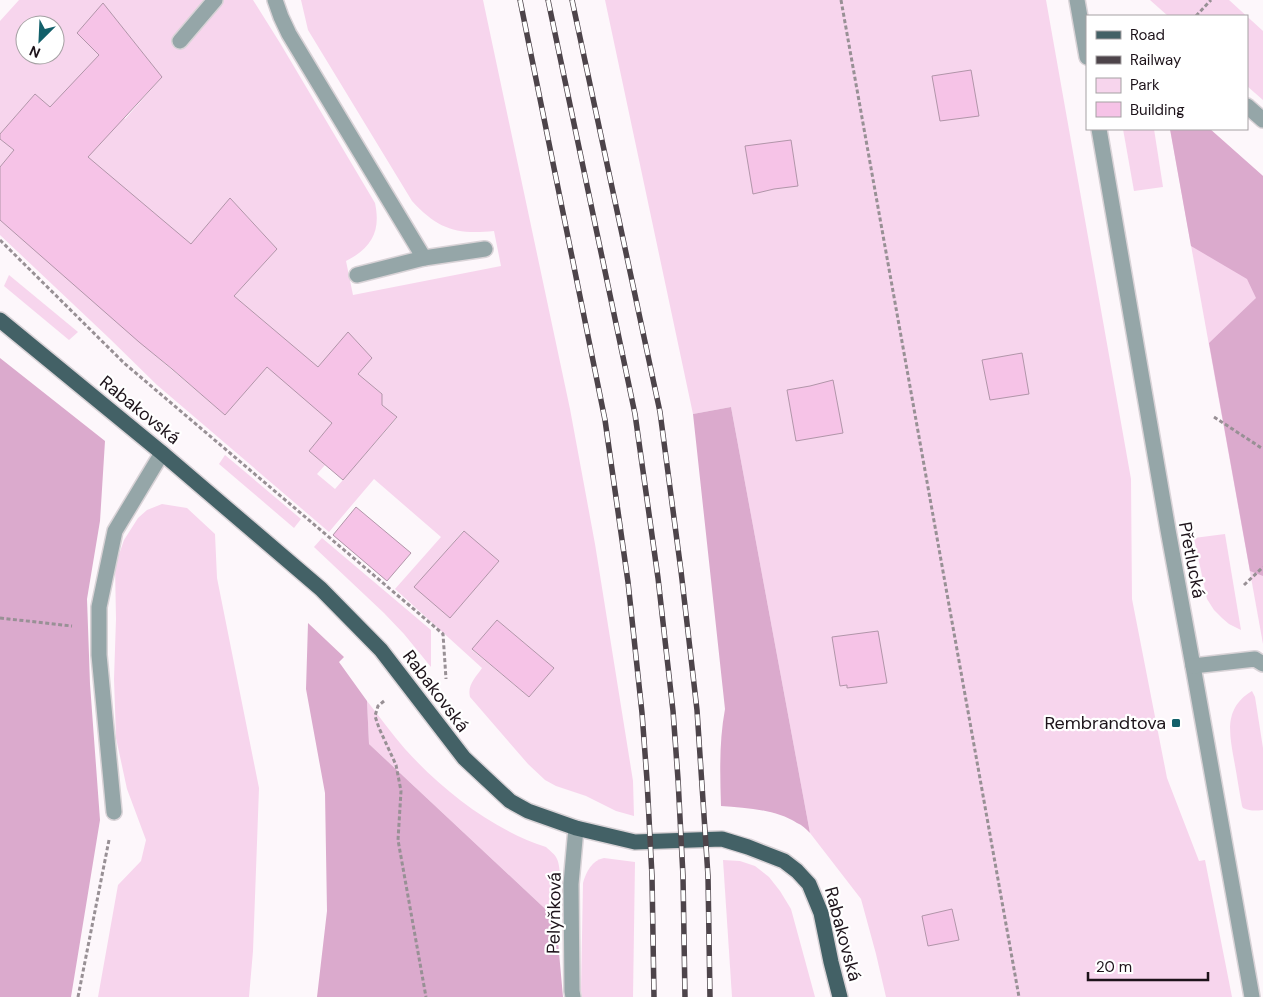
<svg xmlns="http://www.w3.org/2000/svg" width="1263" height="997" viewBox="0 0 1263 997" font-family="'DM Sans',sans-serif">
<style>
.green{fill:#f7d5ed;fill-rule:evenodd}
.forest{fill:#dbaacd}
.building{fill:#f6c3e7;stroke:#b195a9}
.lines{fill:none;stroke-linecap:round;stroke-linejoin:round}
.minor-casing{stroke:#d9d3d7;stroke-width:18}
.major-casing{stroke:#d9d3d7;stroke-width:18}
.path{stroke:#989095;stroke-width:3;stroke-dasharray:4 2.5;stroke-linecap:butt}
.minor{stroke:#95a6a8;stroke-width:15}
.major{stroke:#436166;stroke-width:15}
.rail-casing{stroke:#4d444a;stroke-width:5.5}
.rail{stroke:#fff;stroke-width:4;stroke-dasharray:11;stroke-linecap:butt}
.poi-dot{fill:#12606a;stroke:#fff;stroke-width:2}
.labels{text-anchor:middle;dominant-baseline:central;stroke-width:4.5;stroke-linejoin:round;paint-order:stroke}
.street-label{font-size:18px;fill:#1d131a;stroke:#fff}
.poi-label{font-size:18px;fill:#1d131a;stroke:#fff;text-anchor:end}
</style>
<rect width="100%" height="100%" fill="#fdf7fb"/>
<g class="green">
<path d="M19 0H253L280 43 375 203C381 231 372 248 346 261L353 295 501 266 494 231C456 235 438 229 412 201L308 30 301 0H483L570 409 595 544 633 781 634 816 616 811 586 796 556 786 545 780 528 764 470 697C467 685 476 677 482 668L395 589 441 537 374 479 329 532 157 385 109 338 0 235V220L10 156 0 167V139L14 150 77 131 35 94 0 134V21ZM103 3 162 77 125 119 80 76 99 55ZM25 25H55V55H25ZM123 187 160 218 145 236ZM230 198 277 249 234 296 288 342 225 415 144 346ZM374 387 382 394V405L397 418 335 489 317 474 325 465 309 451 363 388ZM463 531 499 561 450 618 415 587ZM497 620 554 668 529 697 472 650Z"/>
<path d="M605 0H1046L1131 479 1132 599 1167 778 1199 861 1205 860 1232 997H886L876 954 861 899 810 833 731 407 693 414Z"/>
<path d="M1150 0H1229L1263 31V100L1247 86V16H1168Z"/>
<path d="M1123 129H1154L1163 187 1134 191Z"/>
<path d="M1170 129H1210L1263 176V644Z"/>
<path d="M9 275 78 332 69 340 4 286Z"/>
<path d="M225 455 301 519 294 528 219 464Z"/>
<path d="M162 504 187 508 215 534 217 578 259 788 253 951 249 997H98L118 885 141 861 146 840 127 789 116 738 114 679 116 619 115 566 124 540 138 518 147 510Z"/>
<path d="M1225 534 1241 630 1229 624 1222 618 1214 610 1207 599 1194 538Z"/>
<path d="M322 538 431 630V667L404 634 384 613 314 547Z"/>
<path d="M1252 691 1255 697 1263 748V810C1255 811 1250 811 1243 808L1242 806C1239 791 1237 775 1234 760 1229 732 1224 708 1252 691Z"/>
<path d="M367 701C380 717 392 734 405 749 443 791 493 830 546 847 550 851 555 854 557 859 563 872 558 904 556 919L369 744Z"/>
<path d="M604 858 635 862 633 997H582L581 990 583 883C586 872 592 860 604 858Z"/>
<path d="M723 860 740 861 755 866 769 877 780 891 791 909 815 997H732Z"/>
</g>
<g class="forest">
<path d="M1170 129H1210L1263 176V576L1250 571 1209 343 1256 298 1247 279 1191 246Z"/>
<path d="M0 358 105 441 100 521 87 599 90 684 100 820 71 997H0Z"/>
<path d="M731 407 810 833C806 829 802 825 797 823 775 809 746 808 721 806 720 774 719 741 725 709L693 414Z"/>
<path d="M308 623 344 657 339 662 367 701 369 744 556 919 563 997H317L327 911 325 793 306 689Z"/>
</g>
<g class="building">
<path d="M103 3 162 77 88 157 191 244 230 198 277 249 234 296 318 367 348 332 372 358 358 374 382 394V405L397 417 343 480 309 451 332 423 267 367 225 415 172 369 139 342 0 220V167L14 150 0 139V134L35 94 50 107 99 55 77 33Z"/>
<path d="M971 70 979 116 940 121 932 76Z"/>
<path d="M791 140 798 186 774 189 753 194 745 146Z"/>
<path d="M1022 353 1029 394 990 400 982 360Z"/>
<path d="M833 380 843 433 796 441 787 390 810 386Z"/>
<path d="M356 507 411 553 387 581 333 535Z"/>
<path d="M464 531 499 561 450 618 414 587Z"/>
<path d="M497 620 554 668 529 697 472 649Z"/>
<path d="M878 631 887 683 847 688V685L840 686 832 637Z"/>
<path d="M952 909 959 940 928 946 922 916Z"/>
</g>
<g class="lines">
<defs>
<g id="minor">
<path d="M275 0 281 17 289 34 424 258"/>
<path d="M1077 0 1087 57"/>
<path d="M180 41 215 0"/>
<path d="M1247 106 1263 120"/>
<path d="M1099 129 1168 530 1193 666 1252 997"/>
<path d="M357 275 424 258 485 249"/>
<path d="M1193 666 1255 659 1263 664"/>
<path d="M114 812 99 655V607L115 531 162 453"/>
<path d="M573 997 572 991 571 884 576 828"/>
</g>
<path id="major" d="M0 320 162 453 321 589 381 650 464 758 510 801 528 811 576 828 635 842 722 839 748 847 784 861 797 871 809 884 821 913 831 962 840 997"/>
</defs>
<use href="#minor" class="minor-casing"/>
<use href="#major" class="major-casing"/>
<g class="path">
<path d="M841 0 1019 997"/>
<path d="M1196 16 1211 0"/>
<path d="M0 240 124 363 443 634 446 679"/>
<path d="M1214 417 1263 449"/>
<path d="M1244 585 1263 567"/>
<path d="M0 618 72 626"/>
<path d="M384 701 378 706 375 716 379 728 396 765 401 791 398 840 426 997"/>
<path d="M78 997 109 840"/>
</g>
<use href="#minor" class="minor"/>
<use href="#major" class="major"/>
<defs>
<g id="rail">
<path d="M520 0 605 420 628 582 642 713 647 780 652 876 654 997"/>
<path d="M548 0 635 414 658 578 673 711 678 779 683 876 685 997"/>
<path d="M572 0 660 412 681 571 697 710 708 876 710 997"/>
</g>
</defs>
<use href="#rail" class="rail-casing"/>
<use href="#rail" class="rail"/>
</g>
<rect class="poi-dot" x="1171" y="718" width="10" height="10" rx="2.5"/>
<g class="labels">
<g class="street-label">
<text transform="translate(140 410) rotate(39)">Rabakovská</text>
<text transform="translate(1192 560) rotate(79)">Přetlucká</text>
<text transform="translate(436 691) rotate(53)">Rabakovská</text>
<text transform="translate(554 913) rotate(-89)">Pelyňková</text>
<text transform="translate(843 934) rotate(75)">Rabakovská</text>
</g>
<g class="poi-label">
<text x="1166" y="723">Rembrandtova</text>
</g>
</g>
<rect x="1086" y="15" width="162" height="115" fill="#ffffff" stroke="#a5a1a3"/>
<rect x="1096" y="31" width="25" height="8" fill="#436166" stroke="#a5a1a3"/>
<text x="1130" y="40" font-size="15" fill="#1d131a">Road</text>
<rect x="1096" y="56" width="25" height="8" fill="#4d444a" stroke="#a5a1a3"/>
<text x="1130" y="65" font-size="15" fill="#1d131a">Railway</text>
<rect x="1096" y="78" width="25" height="15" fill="#f7d5ed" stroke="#a5a1a3"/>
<text x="1130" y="90" font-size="15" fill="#1d131a">Park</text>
<rect x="1096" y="102" width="25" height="15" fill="#f6c3e7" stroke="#a5a1a3"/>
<text x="1130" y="115" font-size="15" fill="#1d131a">Building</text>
<g transform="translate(40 40) rotate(204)"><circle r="24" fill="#ffffff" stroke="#a5a1a3"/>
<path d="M0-4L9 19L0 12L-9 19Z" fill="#12606a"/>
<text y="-8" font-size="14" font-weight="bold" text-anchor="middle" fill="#1d131a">N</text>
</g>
<path d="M1088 972v8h120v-8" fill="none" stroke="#1d131a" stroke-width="2.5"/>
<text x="1096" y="972" font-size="15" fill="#1d131a" stroke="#ffffff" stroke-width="4" paint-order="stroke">20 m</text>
</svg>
